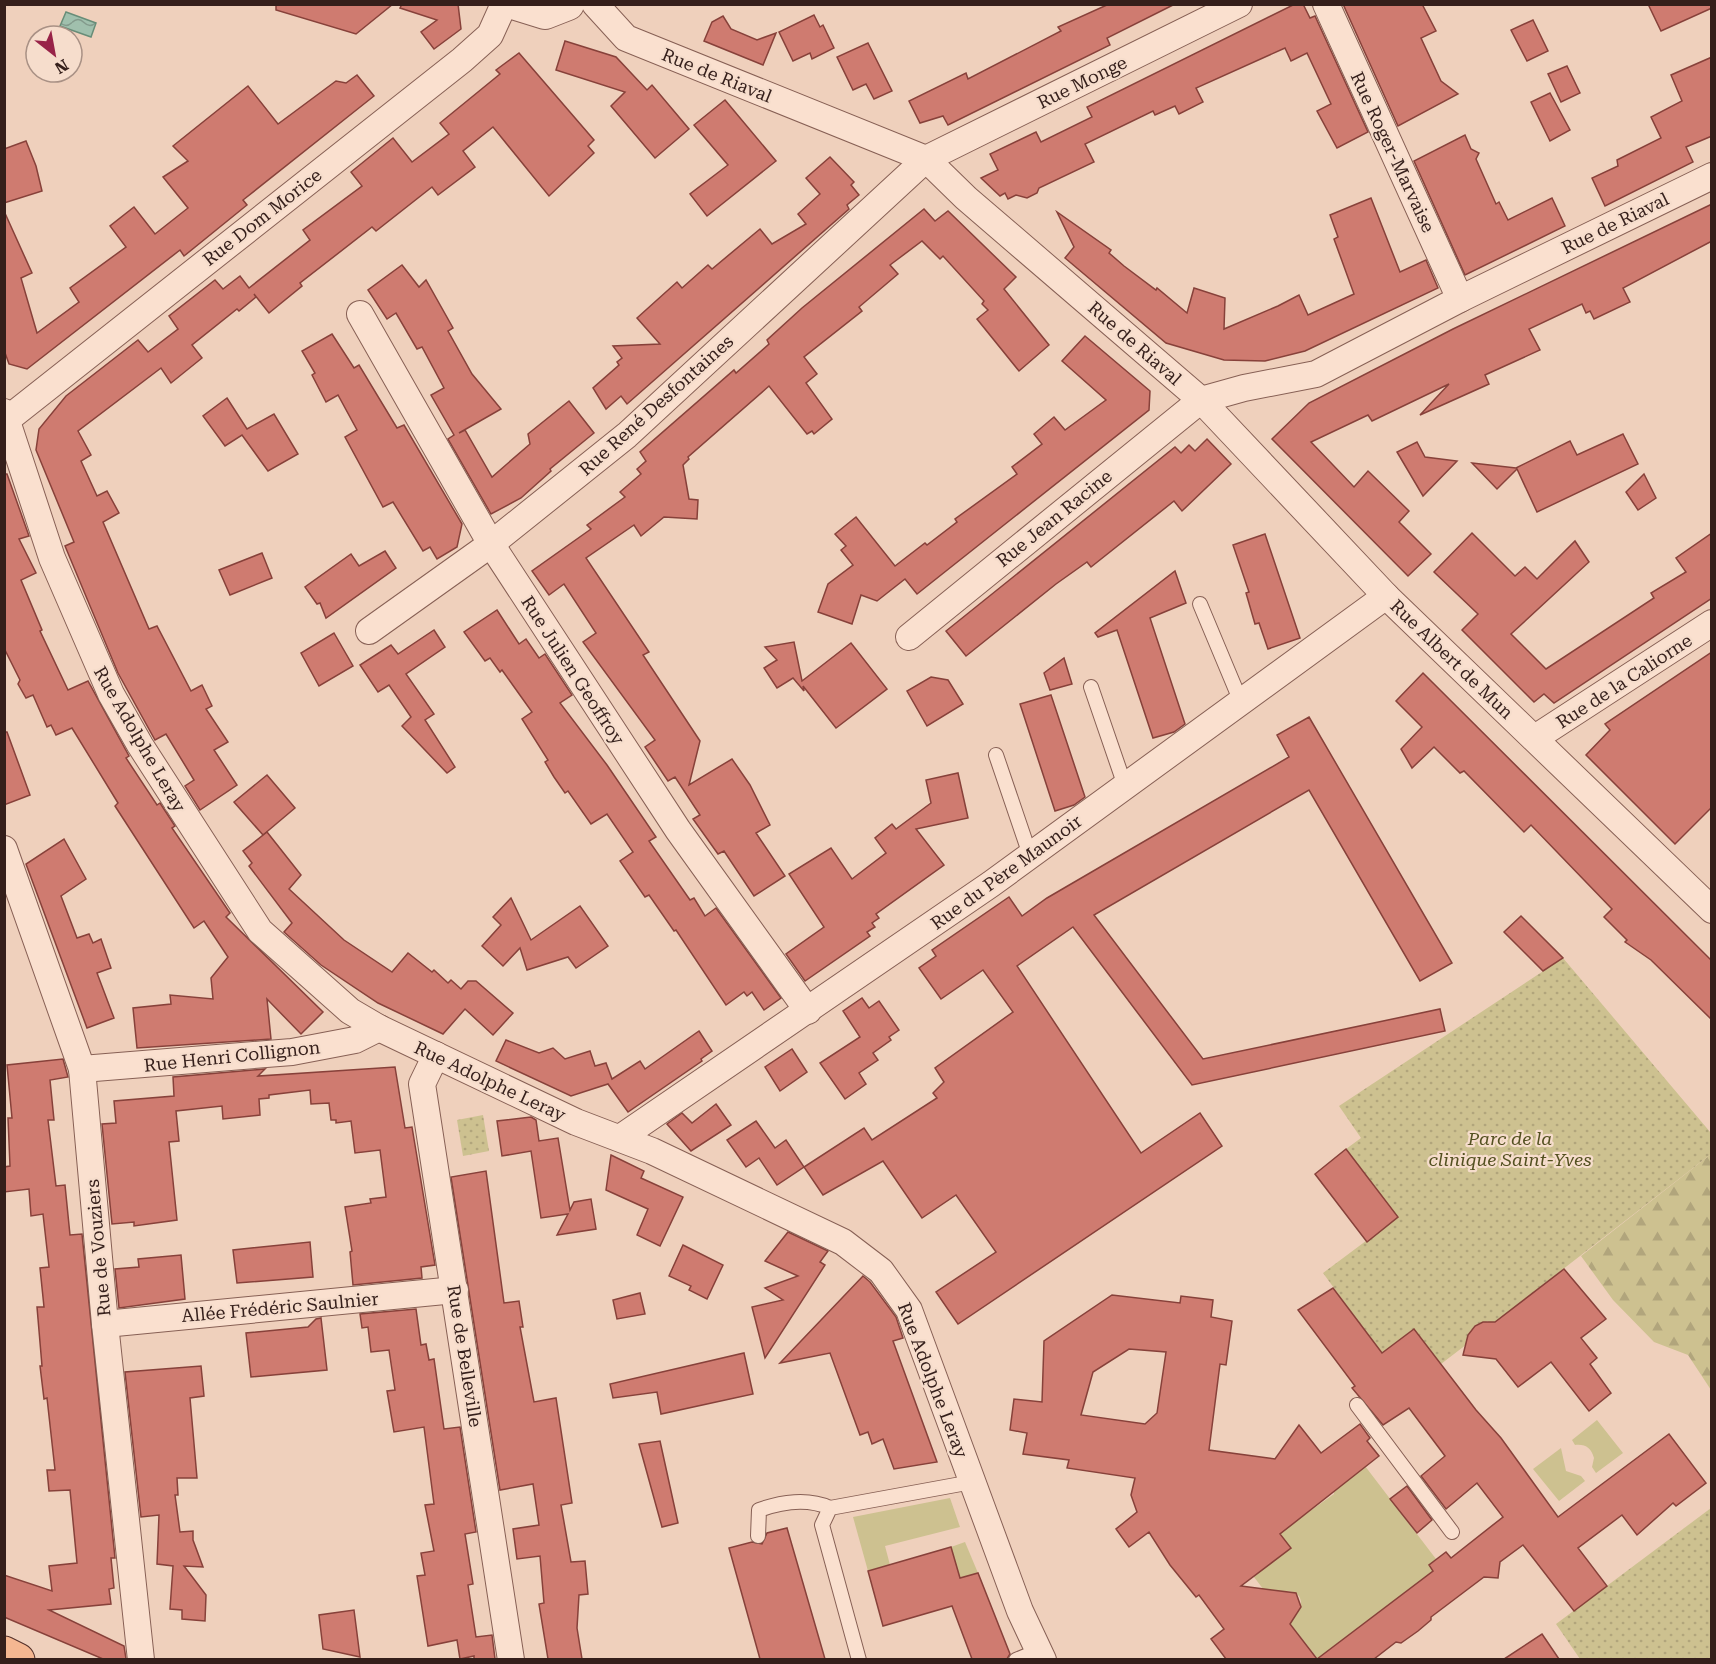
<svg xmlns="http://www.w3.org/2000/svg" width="1716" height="1664" viewBox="0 0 1716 1664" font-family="'Roboto Serif',serif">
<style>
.grass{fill:#cdc190}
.forest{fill:url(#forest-firs)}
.park{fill:url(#park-dots)}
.water{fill:url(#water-waves);stroke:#688d78;stroke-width:1.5}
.building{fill:#cf7b70;stroke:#87413a;stroke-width:1.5;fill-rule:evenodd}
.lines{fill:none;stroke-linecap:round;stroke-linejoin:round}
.service-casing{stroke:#876055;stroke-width:16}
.minor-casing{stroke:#876055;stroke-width:28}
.tertiary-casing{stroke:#876055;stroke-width:34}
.primary-casing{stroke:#54312a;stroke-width:35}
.service{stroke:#fae0cf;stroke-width:14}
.minor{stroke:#fae0cf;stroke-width:26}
.tertiary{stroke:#fae0cf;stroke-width:32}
.primary{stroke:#f5b791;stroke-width:33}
.labels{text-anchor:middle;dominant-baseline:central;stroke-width:4.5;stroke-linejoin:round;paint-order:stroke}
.street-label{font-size:18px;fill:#351f1b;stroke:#f6ddcc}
.park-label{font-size:18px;font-style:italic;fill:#535020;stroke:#f6ddcc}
</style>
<defs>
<pattern id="forest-firs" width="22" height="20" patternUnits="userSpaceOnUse" patternTransform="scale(1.5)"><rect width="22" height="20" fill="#cdc190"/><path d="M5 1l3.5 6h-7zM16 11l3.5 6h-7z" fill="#b1a57c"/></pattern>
<pattern id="park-dots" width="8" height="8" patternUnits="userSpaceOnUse" patternTransform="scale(1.5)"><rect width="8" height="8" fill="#cdc190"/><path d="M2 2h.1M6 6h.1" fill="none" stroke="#b1a57c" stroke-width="1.8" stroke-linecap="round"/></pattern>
<pattern id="water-waves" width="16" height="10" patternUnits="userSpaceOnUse" patternTransform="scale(1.5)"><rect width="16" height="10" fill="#a0c0ad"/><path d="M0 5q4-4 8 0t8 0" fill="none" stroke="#839b8c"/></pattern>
</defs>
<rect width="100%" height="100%" fill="#efd0bc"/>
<g class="grass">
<path d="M1597 1420 1623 1453 1596 1473 1592 1467 1594 1458C1591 1448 1586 1444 1575 1445L1572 1440Z"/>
<path d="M1561 1448 1566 1471 1581 1476 1585 1481 1559 1501 1533 1469Z"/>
<path d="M1365 1466 1436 1559 1429 1565 1433 1571 1330 1649 1337 1659H1318L1289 1622C1314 1602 1296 1580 1270 1598L1241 1560 1334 1494V1489Z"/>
<path d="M950 1498 960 1527 885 1546 890 1565 868 1571 853 1517Z"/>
<path d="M965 1542 978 1573 960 1578 951 1547Z"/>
</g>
<path class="forest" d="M1711 1154V1390L1688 1355 1654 1342 1613 1300 1581 1256Z"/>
<g class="park">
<path d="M1563 958 1711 1133V1154L1490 1326 1488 1321 1475 1326 1468 1335 1471 1341 1441 1364 1414 1329 1369 1363 1364 1329 1323 1273 1398 1217 1346 1149 1361 1138 1339 1106Z"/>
<path d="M483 1115 489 1151 463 1156 457 1120Z"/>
<path d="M1711 1508V1659H1580L1556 1624Z"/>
</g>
<path class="water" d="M66 12 96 23 91 37 60 26Z"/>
<g class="building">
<path d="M276 4H393L356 34 276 10Z"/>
<path d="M402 4H458L461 29 434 49 421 32 437 20 400 8Z"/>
<path d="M1109 4H1175L1107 38 1110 45 948 125 943 116 920 123 909 101 966 73 968 79 1061 31 1058 27Z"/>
<path d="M1295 4H1303L1310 18 1315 16 1368 132 1337 148 1317 111 1331 104 1307 53 1291 61 1285 48 1196 88 1203 102 1179 114 1175 106 1155 115 1153 111 1085 144 1094 162 1039 188 1037 193 1027 198 1016 195 1008 199 1005 193 1000 196 981 178 998 170 990 154 1036 132 1041 142 1092 117 1087 107Z"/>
<path d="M1343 4H1422L1436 31 1421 38 1441 81 1458 94 1398 126Z"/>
<path d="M1648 4H1712V8L1661 31Z"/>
<path d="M814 15 820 27 823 25 834 48 812 59 810 53 793 61 779 32Z"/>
<path d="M723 16 731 29 757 40 776 33 763 65 704 41 712 22Z"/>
<path d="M1533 20 1548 51 1527 61 1511 30Z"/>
<path d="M565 41 616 57 647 90 652 85 689 129 655 158 611 106 625 92 556 70Z"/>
<path d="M868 43 892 91 874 99 866 84 853 90 837 57Z"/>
<path d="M519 53 594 140 588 146 594 153 549 196 493 127 463 151 475 167 438 195 432 187 376 231 372 227 300 283 302 286 269 313 254 294 256 297 239 311 237 309 192 345 202 358 171 383 161 368 78 431 91 455 81 461 97 496 107 491 119 513 103 522 149 629 157 626 191 691 202 685 212 706 206 709 228 742 214 750 237 785 200 810 185 786 194 780 166 734 155 740 118 673 65 546 74 542 36 450 39 429 66 396 138 340 148 352 178 329 169 316 215 280 223 289 240 276 249 288 310 240 303 230 362 186 351 172 393 138 412 162 449 134 440 123 500 74 496 70Z"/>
<path d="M1712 57V136L1686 147 1693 162 1605 206 1592 178 1618 166 1617 160 1661 138 1651 117 1682 101 1671 75Z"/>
<path d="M1567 66 1580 93 1561 102 1548 74Z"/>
<path d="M357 75 374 96 243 200 247 205 184 256 180 250 27 369 9 364 4 350V211L32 273 21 278 37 333 79 302 70 288 126 247 110 226 134 207 155 234 188 208 163 177 188 161 173 146 248 86 278 124 336 81 346 83Z"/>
<path d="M1550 93 1570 130 1550 141 1531 102Z"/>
<path d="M725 100 776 161 707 216 690 194 728 165 694 125Z"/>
<path d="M1465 135 1471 149 1479 153 1476 159 1496 204 1499 202 1508 220 1552 198 1565 226 1465 275 1414 161Z"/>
<path d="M26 141 36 166 42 191 4 203V149Z"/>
<path d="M830 157 854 182 851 185 859 195 847 205 849 209 627 404 621 396 606 409 593 388 619 365 617 362 622 358 613 346 660 344 637 318 677 282 682 288 708 265 712 269 760 229 772 244 806 224 798 214 820 194 806 178Z"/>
<path d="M1371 198 1400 272 1426 260 1438 288 1305 351 1265 361 1224 360 1166 343 1065 258 1074 247 1057 212 1111 250 1109 253 1124 266 1156 290 1157 288 1187 313 1194 288 1225 298 1224 329 1278 306 1299 295 1308 315 1354 294 1334 239 1338 237 1330 215Z"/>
<path d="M1712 204V241L1623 288 1630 302 1594 319 1590 311 1586 313 1582 304 1529 329 1540 350 1485 375 1489 384 1420 415 1449 384 1372 421 1368 415 1311 442 1354 487 1368 471 1409 511 1399 522 1431 554 1408 576 1272 439 1309 403 1453 329Z"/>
<path d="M924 209 935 221 948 211 1016 277 1004 289 1049 345 1019 371 977 319 988 310 982 304 984 301 943 256 940 259 922 241 890 265 898 274 859 307 862 311 804 357 817 374 806 383 832 419 814 434 812 431 807 434 769 386 688 457 689 459 683 465 689 499 698 500 697 519 664 517 641 536 634 525 586 558 649 652 643 655 700 741 689 785 732 759 750 785 770 825 756 833 785 876 754 896 724 851 718 854 693 819 700 815 675 777 668 781 645 747 655 740 583 642 596 633 564 584 549 595 532 571 591 529 587 525 625 497 620 492 641 474 637 469 646 461 640 452 734 370 736 373 769 344 767 340 802 308Z"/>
<path d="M402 265 419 287 426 280 453 328 448 331 472 374 501 409 459 433 465 430 492 477 530 444 528 434 569 401 594 433 550 469 551 471 521 498 491 514 448 439 454 435 431 395 444 388 422 347 417 349 396 313 387 319 368 290Z"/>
<path d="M332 334 354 368 359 365 397 428 404 425 462 524 457 547 437 559 430 547 423 551 393 502 383 507 345 437 357 430 338 395 326 402 312 375 315 373 302 351Z"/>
<path d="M1085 336 1150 391 1149 410 917 594 905 579 877 601 861 595 852 624 818 612 828 584 853 565 841 550 846 546 835 534 856 517 895 566 925 543 927 545 957 522 955 519 1017 474 1012 467 1042 444 1034 434 1054 417 1065 430 1106 400 1062 361Z"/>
<path d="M227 398 247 429 274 414 298 454 268 471 242 435 225 446 203 416Z"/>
<path d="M1623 434 1638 464 1537 512 1517 469 1497 489 1472 463 1516 468 1570 441 1577 455Z"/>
<path d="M1207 439 1231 464 1182 511 1174 501 1091 567 1087 562 1056 584 966 656 946 631 1175 447 1181 453 1189 445 1195 451Z"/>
<path d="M1417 442 1425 457 1457 461 1423 496 1397 452Z"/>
<path d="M4 474H7L29 536 19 539 36 573 21 580 42 630 40 631 68 690 88 681 129 756 126 758 157 805 160 803 175 826 172 828 230 913 226 917 323 1012 301 1034 267 999 271 1039 137 1048 133 1008 171 1004 170 995 213 999 211 978 228 957 204 921 194 928 115 806 118 803 72 728 56 735 51 725 47 727 33 695 26 698 18 684 20 680 4 648Z"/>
<path d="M1644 474 1656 498 1638 510 1626 492Z"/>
<path d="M1472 533 1515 576 1525 567 1537 579 1575 541 1589 562 1511 634 1546 669 1654 598 1651 593 1686 572 1676 558 1712 533V598L1554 703 1544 694 1534 702 1462 630 1478 614 1434 572Z"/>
<path d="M1265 534 1300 638 1268 649 1259 623 1255 624 1246 593 1249 592 1233 545Z"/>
<path d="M385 551 396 568 326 618 320 603 317 604 305 587 351 554 359 566Z"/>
<path d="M262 553 272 578 230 595 219 570Z"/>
<path d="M1175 571 1186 603 1150 618 1185 724 1174 732 1153 738 1117 630 1098 637 1095 633Z"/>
<path d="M497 610 519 644 526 639 539 658 545 654 572 695 560 703 607 765 656 837 649 841 690 900 694 898 705 916 716 908 781 998 764 1010 752 992 747 996 744 992 726 1005 676 930 674 931 649 895 645 897 620 861 633 852 607 814 591 824 568 791 565 793 554 777 545 762 548 760 522 719 532 712 502 670 500 672 490 658 485 661 464 632Z"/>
<path d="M434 630 445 647 406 674 434 714 425 720 455 767 447 773 402 726 411 717 389 685 378 692 360 665 391 645 398 654Z"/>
<path d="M334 633 353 666 319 686 301 653Z"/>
<path d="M794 642 802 681 851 643 887 689 836 728 803 686 804 691 793 678 777 688 764 668 777 660 765 647Z"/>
<path d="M1712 652V807L1675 844 1586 755 1610 730 1605 724Z"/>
<path d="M1064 658 1072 684 1050 690 1044 673Z"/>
<path d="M1423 673 1712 961V1020L1651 960 1625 942 1627 940 1604 917 1612 909 1531 825 1524 832 1464 771 1460 773 1434 747 1412 768 1401 749 1422 727 1396 701Z"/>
<path d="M931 677 948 680 963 704 927 726 907 691Z"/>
<path d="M1051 695 1085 797 1074 805 1055 811 1020 704Z"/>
<path d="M1309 717 1452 963 1420 981 1309 790 1094 915 1203 1059 1440 1009 1445 1031 1192 1085 1073 927 1017 966 1141 1153 1200 1113 1222 1146 958 1324 936 1292 996 1252 956 1195 922 1218 883 1161 823 1195 804 1167 864 1128 872 1140 937 1098 933 1093 944 1082 935 1068 1013 1012 983 970 941 999 919 968 936 956 932 950 1009 897 1022 916 1047 898 1289 757 1277 735Z"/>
<path d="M4 732H7L30 795 4 805Z"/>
<path d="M958 773 968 818 916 829 944 865 876 914 879 918 872 923 875 927 867 932 870 936 805 981 786 954 824 927 789 874 831 848 852 879 886 853 875 838 892 824 896 829 931 803 926 780Z"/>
<path d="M267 775 295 808 263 835 234 802Z"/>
<path d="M267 832 301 875 289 889 344 940 392 972 408 953 432 972 434 970 448 983 451 980 461 989 468 981H476L513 1013 493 1035 465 1009 443 1034 378 1003 321 965 284 932 292 923 249 866 252 863 243 851Z"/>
<path d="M64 839 86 879 61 896 77 938 89 934 93 943 101 939 111 968 97 973 114 1018 87 1028 26 864Z"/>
<path d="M511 898 531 940 580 906 608 946 576 968 568 957 527 970 520 948 503 966 482 946 501 925 493 917Z"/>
<path d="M1521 916 1563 958 1543 971 1504 932Z"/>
<path d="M862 998 869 1008 879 1001 899 1030 889 1037 891 1040 873 1053 878 1060 859 1073 866 1084 845 1099 820 1063 860 1037 843 1011Z"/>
<path d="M699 1031 712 1051 701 1059 702 1061 628 1112 608 1084 571 1096 496 1061 506 1040 539 1053 553 1048 565 1059 590 1051 595 1066 606 1063 612 1079 640 1061 645 1069Z"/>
<path d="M792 1049 807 1072 780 1091 765 1067Z"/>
<path d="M63 1059 68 1077 50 1080 54 1120H48L56 1186 65 1185 70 1235 82 1234 115 1558H111L114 1588 109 1589 111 1604 49 1610 124 1646 126 1659H103L4 1617V1575L52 1591 49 1566 77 1563 70 1490 49 1491 47 1470H55L47 1398 44 1399 40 1366H42L37 1307H44L40 1268 49 1267 43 1214 31 1216 29 1189 4 1192V1167L10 1166 8 1118H12L7 1065Z"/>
<path d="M395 1067 405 1128 412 1127 435 1265 421 1267 422 1278 353 1285 350 1252 352 1251 345 1207 371 1203 370 1199 386 1197 380 1150 355 1153 351 1121 336 1123V1120H331L329 1103 311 1104 310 1090 269 1095V1098L259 1099 260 1115 223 1119 222 1106 176 1111 179 1141 169 1142 177 1220 134 1226V1222L112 1224 102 1124 116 1123 114 1101 174 1096 173 1077 265 1069 258 1076Z"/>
<path d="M716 1104 731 1125 691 1151 667 1124 682 1113 692 1123Z"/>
<path d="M531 1117 536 1120 539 1141 558 1138 570 1210 574 1202 591 1199 596 1229 557 1235 568 1214 541 1218 531 1151 502 1156 497 1121Z"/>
<path d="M756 1121 775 1148 786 1140 804 1167 777 1185 759 1158 746 1167 727 1140Z"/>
<path d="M1346 1149 1398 1217 1367 1242 1315 1174Z"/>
<path d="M611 1155 644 1171 641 1178 683 1197 660 1246 637 1235 648 1209 606 1190Z"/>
<path d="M486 1171 504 1303 519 1301 523 1327H520L534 1402 556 1398 572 1503 561 1505 571 1562 585 1561 588 1594 579 1595 577 1628 582 1659H548L539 1604 544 1603 540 1556 517 1559 513 1529 539 1525 533 1484 500 1490 451 1177Z"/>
<path d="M788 1232 828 1251 820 1262 825 1265 765 1358 752 1307 783 1300 765 1288 798 1276 765 1261Z"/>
<path d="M310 1242 313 1277 237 1283 233 1250Z"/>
<path d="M683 1245 723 1265 707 1299 689 1290 691 1286 669 1276Z"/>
<path d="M181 1255 185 1299 119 1308 115 1269 139 1267 138 1259Z"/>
<path d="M1564 1269 1606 1319 1581 1338 1597 1358 1590 1364 1611 1393 1589 1411 1551 1362 1518 1387 1496 1359 1463 1355 1468 1335 1475 1326 1483 1322H1495Z"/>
<path d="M863 1276 870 1282 896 1317 903 1338 893 1341 937 1462 894 1469 883 1439 872 1444 868 1432 860 1435 830 1353 780 1363Z"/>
<path d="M1333 1288 1382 1353 1414 1329 1476 1410 1501 1438 1558 1517 1669 1434 1706 1483 1676 1506 1673 1503 1637 1535 1622 1515 1578 1548 1607 1586 1574 1611 1523 1545 1500 1562 1498 1578 1484 1577 1431 1617V1620L1418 1631 1401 1643 1396 1642 1374 1659H1226L1211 1639 1224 1629 1199 1595 1196 1597 1170 1565 1149 1532 1129 1547 1116 1529 1137 1512 1131 1495 1135 1478 1067 1468 1069 1460 1023 1454 1027 1433 1010 1430 1014 1399 1042 1402 1044 1341 1112 1295 1180 1303 1181 1296 1213 1300 1211 1317 1232 1321 1226 1365 1220 1364 1209 1450 1275 1459 1299 1425 1321 1453 1360 1424 1370 1438 1367 1441 1379 1456 1280 1534 1291 1548 1241 1586 1296 1593 1301 1607 1290 1624 1317 1659 1433 1571 1429 1565 1446 1552 1451 1558 1503 1517 1477 1483 1446 1509 1421 1476 1445 1456 1409 1408 1383 1425 1352 1388 1355 1386 1298 1310ZM1129 1349 1166 1352 1157 1413 1145 1424 1081 1415 1093 1372Z"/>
<path d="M640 1293 645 1314 617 1319 613 1300Z"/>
<path d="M416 1309 421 1345 426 1344 429 1360 434 1359 444 1429 460 1427 476 1532 465 1534 473 1584 468 1585 476 1637 492 1635 495 1659H474V1656L460 1659 457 1640 428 1646 417 1576 425 1575 421 1553 434 1551 425 1505 434 1504 424 1427 394 1432 387 1391 395 1390 389 1350 371 1352 368 1327 362 1328 360 1314Z"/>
<path d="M321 1318 327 1370 251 1377 246 1333 308 1327 316 1319Z"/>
<path d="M744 1353 753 1394 661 1414 657 1392 613 1398 610 1384Z"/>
<path d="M201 1366 204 1396 190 1398 197 1478H177L178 1495H175L180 1532 193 1531V1540L203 1567 184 1566 206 1595 205 1621 182 1619V1610L170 1609 173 1566 157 1564 159 1515 141 1517 125 1372Z"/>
<path d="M660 1441 678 1523 662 1527 639 1444Z"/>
<path d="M1407 1486 1432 1520 1417 1533 1390 1499Z"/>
<path d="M787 1528 825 1659H760L729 1548 752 1542 762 1544 767 1533Z"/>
<path d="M951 1547 960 1578 978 1573 1010 1654 1007 1659H972L952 1606 883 1626 868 1571Z"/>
<path d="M354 1610 360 1657 323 1649 319 1615Z"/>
<path d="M1542 1634 1559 1659H1504Z"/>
</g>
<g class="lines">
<defs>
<g id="service">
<path d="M1200 604 1241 702"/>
<path d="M1091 687 1125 786"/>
<path d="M996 755 1030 855"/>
<path d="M1357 1405 1452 1532"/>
<path d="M758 1536 759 1510C781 1502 808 1498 830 1508"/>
<path d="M859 1660 822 1525 830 1508 972 1482"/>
<path d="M1016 1660 1038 1651"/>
</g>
<g id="minor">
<path d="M595 4 626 38 926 159 966 198 1201 400 1386 596 1712 910"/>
<path d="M1326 4 1460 299"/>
<path d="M360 314 491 544 678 830 808 1011"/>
<path d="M4 412 52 558 111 694 140 745 260 931 350 1011 379 1028 576 1122 652 1151 843 1242 881 1271 909 1310 1020 1611 1043 1660"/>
<path d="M4 422 462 60 490 35 504 4"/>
<path d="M369 631 491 544 627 435 926 159 1239 4"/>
<path d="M909 637 1201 400 1244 388 1316 374 1460 299 1712 176"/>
<path d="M1535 738 1712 623"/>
<path d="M4 849 82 1069 105 1324 141 1660"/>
<path d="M436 1055 422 1084 511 1660"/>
<path d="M82 1069 292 1052 355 1040 379 1028"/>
<path d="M620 1138 991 884 1386 596"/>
<path d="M105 1324 455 1290"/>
</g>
<path id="tertiary" d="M516 4 545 13 568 4"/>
<path id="primary" d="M4 1653 18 1660"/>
</defs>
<use href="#service" class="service-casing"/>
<use href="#minor" class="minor-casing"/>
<use href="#tertiary" class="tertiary-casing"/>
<use href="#primary" class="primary-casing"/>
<use href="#service" class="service"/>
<use href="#minor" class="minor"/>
<use href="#tertiary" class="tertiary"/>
<use href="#primary" class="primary"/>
</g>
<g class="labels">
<g class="street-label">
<text transform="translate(717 75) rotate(22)">Rue de Riaval</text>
<text transform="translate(1082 82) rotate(-26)">Rue Monge</text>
<text transform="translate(1393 152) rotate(65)">Rue Roger-Marvaise</text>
<text transform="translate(262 217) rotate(-38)">Rue Dom Morice</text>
<text transform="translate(1615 223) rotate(-26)">Rue de Riaval</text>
<text transform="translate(1135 343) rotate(41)">Rue de Riaval</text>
<text transform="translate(656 405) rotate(-42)">Rue René Desfontaines</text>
<text transform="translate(1054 518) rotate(-39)">Rue Jean Racine</text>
<text transform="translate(1452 659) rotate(44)">Rue Albert de Mun</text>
<text transform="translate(573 670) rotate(57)">Rue Julien Geoffroy</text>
<text transform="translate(1624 681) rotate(-33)">Rue de la Caliorne</text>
<text transform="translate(140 739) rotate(60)">Rue Adolphe Leray</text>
<text transform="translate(1006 872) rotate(-36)">Rue du Père Maunoir</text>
<text transform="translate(232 1056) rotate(-6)">Rue Henri Collignon</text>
<text transform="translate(490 1081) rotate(25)">Rue Adolphe Leray</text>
<text transform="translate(98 1248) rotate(-95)">Rue de Vouziers</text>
<text transform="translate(280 1307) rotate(-5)">Allée Frédéric Saulnier</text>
<text transform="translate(465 1356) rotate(81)">Rue de Belleville</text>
<text transform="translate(933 1380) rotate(69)">Rue Adolphe Leray</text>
</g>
<g class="park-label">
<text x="1510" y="1138">Parc de la<tspan x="1510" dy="21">clinique Saint-Yves</tspan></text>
</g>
</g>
<rect width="1716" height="1664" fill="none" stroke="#351f1b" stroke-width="12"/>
<g transform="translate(54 54) rotate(149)"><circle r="28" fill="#f6ddcc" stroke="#a99185" stroke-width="1.5"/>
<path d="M0-4.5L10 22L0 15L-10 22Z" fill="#982348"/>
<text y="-9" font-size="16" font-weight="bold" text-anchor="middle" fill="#351f1b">N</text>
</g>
</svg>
